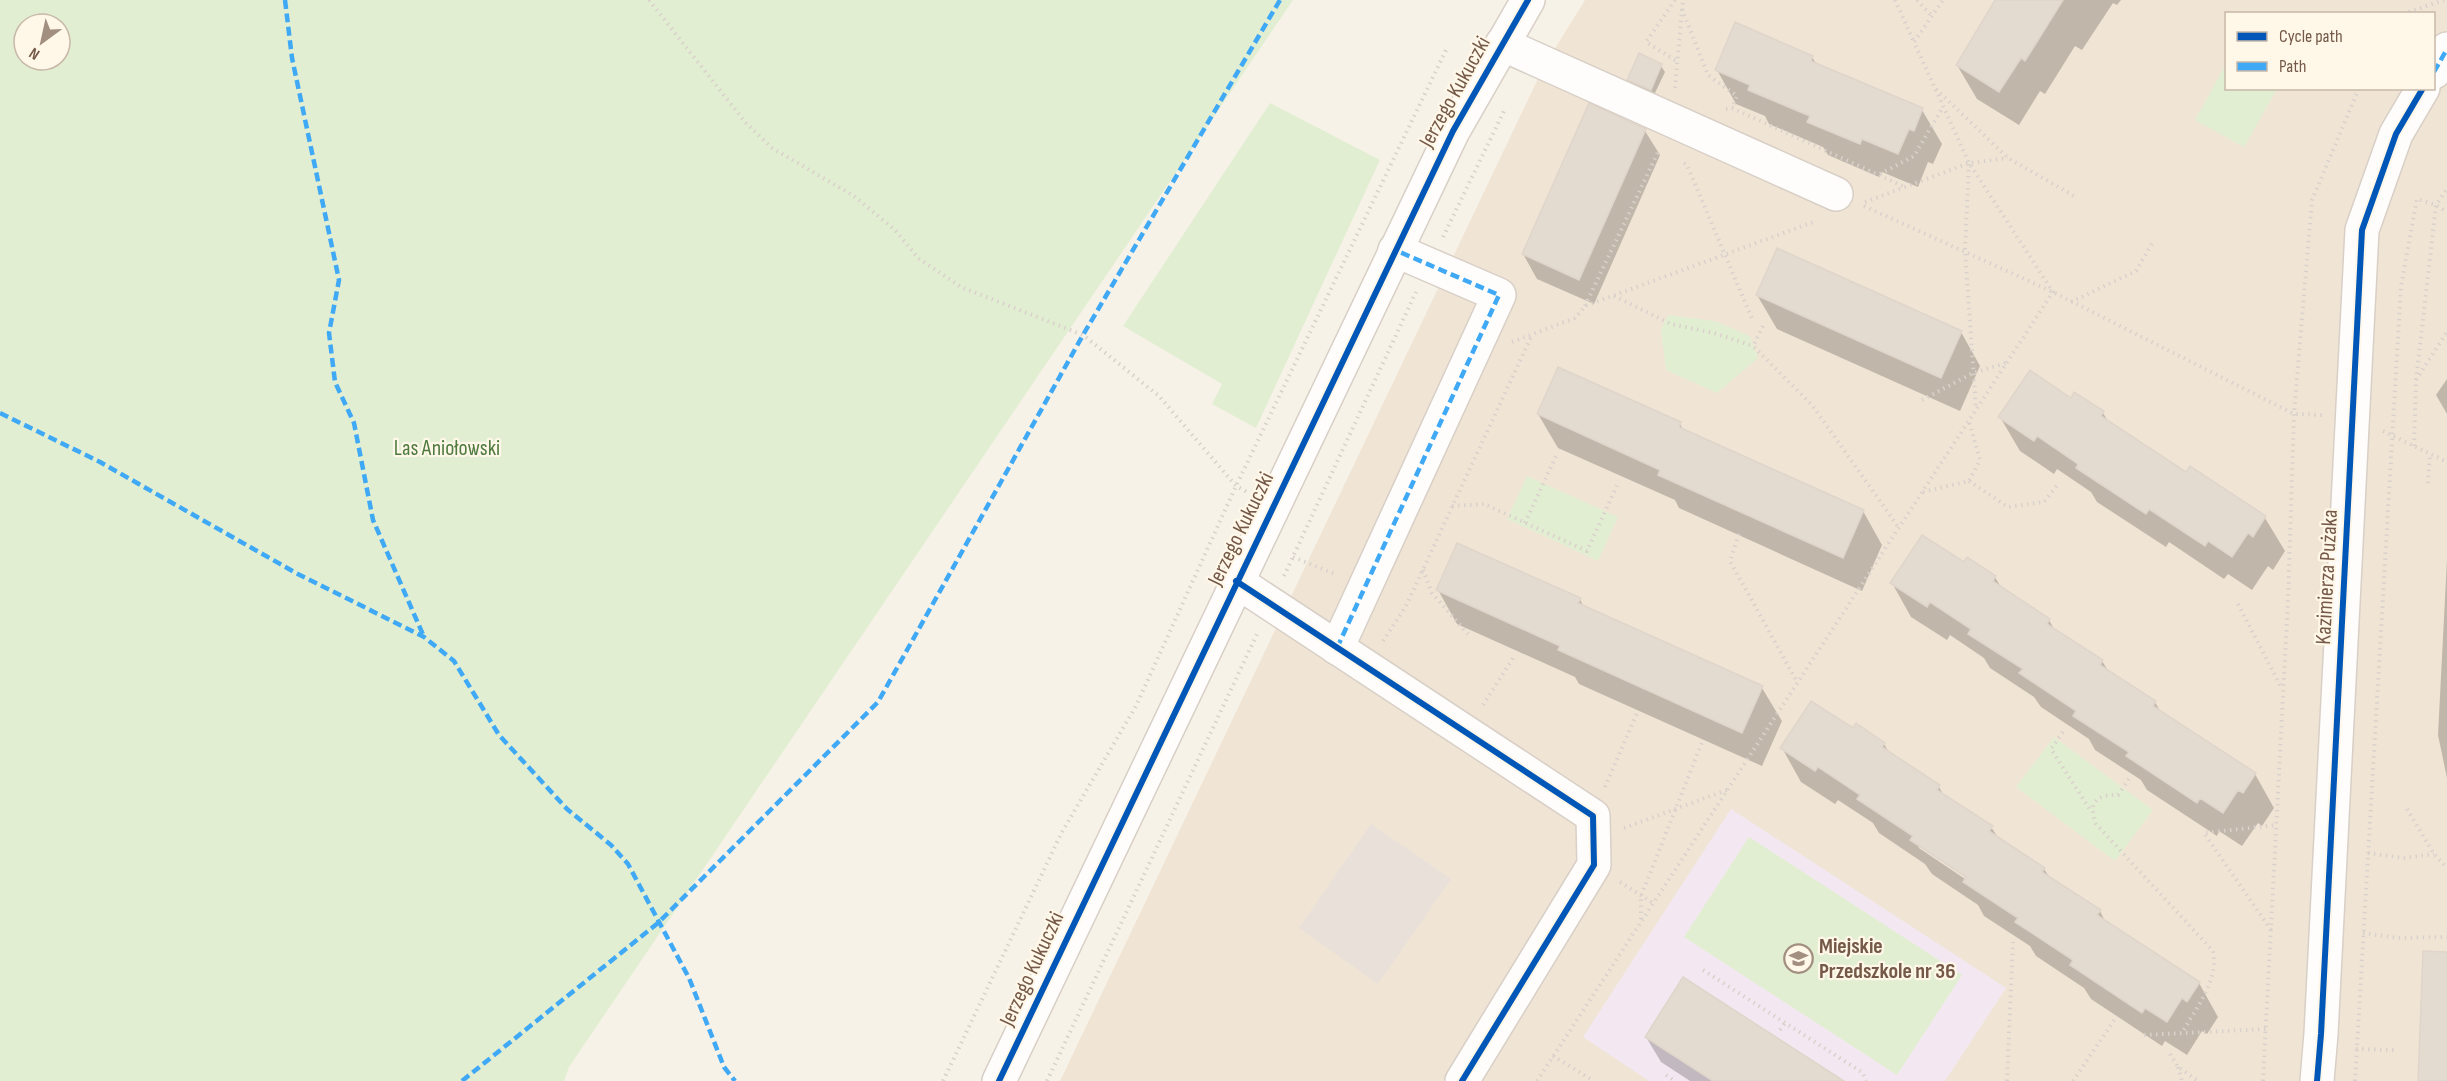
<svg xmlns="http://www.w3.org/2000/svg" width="2447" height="1081" viewBox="0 0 2447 1081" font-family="'Sofia Sans Condensed',sans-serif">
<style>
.residential{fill:#f0e5d5;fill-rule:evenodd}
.industrial{fill:#e9e1d9}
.education{fill:#f3e8f1}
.green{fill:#e2eed2;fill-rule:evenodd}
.shadow{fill:#0003;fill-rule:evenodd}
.building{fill:#e3dad0;stroke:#e0d5ca;stroke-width:1.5}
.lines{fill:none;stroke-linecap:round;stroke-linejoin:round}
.minor-casing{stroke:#d8cfc6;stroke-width:36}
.path{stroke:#d9d1cb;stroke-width:4;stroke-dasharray:1.5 4.5;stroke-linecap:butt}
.minor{stroke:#fefdfc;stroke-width:33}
.quiet{stroke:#3fa9f5;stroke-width:4.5;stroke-dasharray:9 4.5;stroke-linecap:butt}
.cycleway-casing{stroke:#fff7e8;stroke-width:10}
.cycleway{stroke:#0057b8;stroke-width:6}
.labels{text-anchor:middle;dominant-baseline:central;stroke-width:4.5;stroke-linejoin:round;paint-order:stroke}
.street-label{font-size:22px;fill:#755948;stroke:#fff7e8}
.park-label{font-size:22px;fill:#4f7b40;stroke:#fff7e8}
.poi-label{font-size:22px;font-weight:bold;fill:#755948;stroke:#fff7e8;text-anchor:start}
</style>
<rect width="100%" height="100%" fill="#f7f2e8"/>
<path class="residential" d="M1585 0H2447V1081H1060L1544 66ZM2226 14H2434V88H2226Z"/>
<path class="industrial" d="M1371 824 1451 879 1378 984 1299 928Z"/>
<path class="education" d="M1731 809 2006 988 1945 1081H1649L1583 1037Z"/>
<g class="green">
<path d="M0 0H1293L569 1067 564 1081H0ZM24 24H60V60H24Z"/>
<path d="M2226 64V88L2277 89 2244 147 2195 120Z"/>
<path d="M1270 103 1380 160 1256 428 1212 404 1222 384 1123 326Z"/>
<path d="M1668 315 1715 321 1750 336 1758 358 1717 393 1666 370 1661 329Z"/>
<path d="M1527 476 1618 517 1598 561 1507 519Z"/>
<path d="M2054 737 2153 810 2115 861 2016 787Z"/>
<path d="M1749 837 1962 975 1897 1075 1684 937Z"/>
</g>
<g class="shadow">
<path d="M2005 0H2121L2117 5 2113 3 2082 50 2075 46 2045 94 2040 91 2019 125 1977 99 1957 65Z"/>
<path d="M1812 57 1817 65 1922 110 1942 144 1933 164 1928 162 1918 187 1882 172 1879 177 1828 155 1823 147 1769 124 1765 116 1736 104 1717 70Z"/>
<path d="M1661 66 1665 72 1654 95 1632 85 1629 79Z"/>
<path d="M1645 131 1660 155 1594 304 1537 279 1523 254Z"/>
<path d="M1757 295 1961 332 1980 366 1960 411 1777 329Z"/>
<path d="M2447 379V414L2436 395Z"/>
<path d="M2072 400 2103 413 2109 423 2186 474 2190 468 2265 518 2285 551 2273 570 2268 566 2252 590 2228 574 2224 579 2169 542 2166 547 2097 502 2091 492 2057 469 2054 474 2020 451 2000 417Z"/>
<path d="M1538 414 1680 424 1684 431 1863 511 1882 545 1862 591 1679 508 1675 500 1558 448Z"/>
<path d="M2447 559V778L2438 735Z"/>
<path d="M1964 565 1995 577 2002 589 2049 620 2055 631 2102 661 2109 672 2155 702 2161 713 2255 774 2274 808 2262 826 2258 823 2242 846 2219 831 2217 836 2147 790 2141 780 2095 750 2089 739 2041 707 2034 697 1990 668 1984 658 1950 635 1947 640 1911 617 1892 583Z"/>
<path d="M1438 590 1580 599 1584 608 1762 688 1782 721 1762 766 1579 684 1575 677 1457 624Z"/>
<path d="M1854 731 1884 744 1890 754 1939 787 1944 796 1991 827 1999 839 2044 869 2050 878 2100 911 2106 923 2199 983 2218 1017 2207 1034 2202 1031 2187 1055 2165 1041 2162 1046 2091 999 2084 988 2036 956 2030 946 1984 916 1978 905 1932 874 1925 864 1879 833 1873 823 1838 800 1835 804 1801 782 1782 748ZM1918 844 1973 880 1971 883 1919 848Z"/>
<path d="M1646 1037 1841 1081H1690L1661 1062Z"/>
</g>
<g class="building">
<path d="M1995 0H2063L2025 61 2021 58 1999 92 1956 65Z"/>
<path d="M1735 22 1813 56 1811 61 1923 108 1914 131 1909 129 1898 154 1862 139 1860 144 1807 122 1810 116 1748 90 1750 85 1715 70Z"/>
<path d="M1639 53 1662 64 1651 90 1627 80Z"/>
<path d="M1589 103 1646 129 1579 280 1522 254Z"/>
<path d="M1777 248 1962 331 1941 378 1756 295Z"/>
<path d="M1558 367 1681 422 1679 427 1864 510 1843 558 1658 475 1660 470 1537 414Z"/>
<path d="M2030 370 2071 398 2074 392 2104 411 2101 416 2186 472 2190 466 2266 516 2253 537 2248 533 2232 557 2208 541 2205 546 2149 509 2146 514 2076 468 2078 464 2037 436 2034 441 1998 417Z"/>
<path d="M1922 535 1964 562 1967 557 1996 576 1993 581 2050 619 2047 624 2103 660 2100 665 2156 701 2153 706 2256 773 2243 793 2238 790 2223 813 2200 798 2197 803 2126 756 2129 752 2073 716 2076 711 2019 673 2023 669 1968 634 1971 629 1930 602 1927 607 1890 583Z"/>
<path d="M1457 543 1581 598 1578 603 1763 686 1742 733 1558 650 1560 646 1436 590Z"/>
<path d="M1811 701 1853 728 1856 723 1885 743 1882 747 1940 785 1937 790 1993 826 1989 831 2045 868 2042 872 2101 910 2097 915 2200 982 2187 1002 2182 998 2167 1022 2145 1008 2142 1013 2070 965 2073 960 2015 922 2018 918 1963 882 1966 877 1910 840 1913 836 1857 799 1860 795 1818 767 1815 771 1780 748Z"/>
<path d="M2423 951 2447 952V1081H2418Z"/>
<path d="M1683 977 1844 1081H1713L1645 1037Z"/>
</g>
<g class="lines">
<defs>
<g id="minor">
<path d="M1502 44 1836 194"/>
<path d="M2434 72 2447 49"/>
<path d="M1236 581 1593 816 1594 865 1462 1081"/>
<path d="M1337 648 1499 295 1395 250"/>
<path d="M999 1081 1453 131 1528 0"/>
<path d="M2317 1081 2321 1034 2362 230 2396 134 2423 88"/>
</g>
</defs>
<use href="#minor" class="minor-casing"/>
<g class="path">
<path d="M649 0 745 122 772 148 854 196 895 230 918 258 961 287 1083 335 1159 396 1236 486 1247 492"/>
<path d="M1675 0 1646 42 1678 62"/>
<path d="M1895 0 1914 42"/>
<path d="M1917 0 1932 16"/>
<path d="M1682 9 1708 75 1737 96 1732 108"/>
<path d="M2403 14 2444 0"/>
<path d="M1675 88 1683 0"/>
<path d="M1936 89 2008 158 2074 196"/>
<path d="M1726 109 1732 108 1905 187"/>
<path d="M1684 163 1687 165 1753 321"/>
<path d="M1969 164 1965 250 1976 408"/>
<path d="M1880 174 1914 156 1943 107"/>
<path d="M1865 202 1969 163 2008 158"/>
<path d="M1864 206 2053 292 2294 414 2322 415"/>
<path d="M1443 237 1504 111"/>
<path d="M1614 296 1671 324 1714 333 1753 346"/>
<path d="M2071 302 2136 271 2154 240"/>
<path d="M1585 306 1659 150"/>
<path d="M1763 326 1753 346 1812 405 1899 528"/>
<path d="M1512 342 1575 318 1585 306 1816 221"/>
<path d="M2416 380 2447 332"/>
<path d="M1922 400 1973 373 2006 363"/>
<path d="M2383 431 2447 462"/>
<path d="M2414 446 2416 381 2436 205 2447 189"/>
<path d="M1969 481 2008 507 2044 502 2059 483"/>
<path d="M2428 483 2430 454"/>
<path d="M1923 492 1969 481 1980 460 1969 421"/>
<path d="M1452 506 1484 504 1587 551 1619 481"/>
<path d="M1525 523 1557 454"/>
<path d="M1739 534 1730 561 1797 682"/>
<path d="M1293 557 1337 575"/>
<path d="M1423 570 1432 593 1468 634"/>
<path d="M1284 576 1416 292"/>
<path d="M2238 604 2282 689"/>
<path d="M1383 641 1406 606 1532 335"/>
<path d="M1483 705 1515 655"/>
<path d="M2063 732 2051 749 2091 811"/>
<path d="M2129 779 2118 795C2096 794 2088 803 2096 824L2213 951C2219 980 2196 1008 2182 1033"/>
<path d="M1605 787 1638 711"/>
<path d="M2407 809 2434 854 2447 868"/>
<path d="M1624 828 1727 790"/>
<path d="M2368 853 2403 858 2434 854"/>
<path d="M1620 882 1653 903"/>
<path d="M1641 919V896L1703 740"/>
<path d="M2271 930 2204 833 2276 825"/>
<path d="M2363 933 2398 938 2447 937"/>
<path d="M1703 970 1863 1073 1866 1081"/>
<path d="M1780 1030 1785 1023"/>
<path d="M2144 1035 2266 1029"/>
<path d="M2356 1049 2394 1050"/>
<path d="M2170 1054 2178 1067 2198 1081"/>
<path d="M1553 1056 1594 1081"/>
<path d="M2178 1067 2182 1081"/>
<path d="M1666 1075 1675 1081"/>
<path d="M943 1081 1062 832 1136 706 1236 486 1446 50"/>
<path d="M1047 1081 1258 632"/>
<path d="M1537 1081 2053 292 1969 163 1914 42 1943 0"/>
<path d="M2007 1081 2013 942"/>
<path d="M2073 1081 2117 1016"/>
<path d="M2263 1081 2288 600 2294 414 2312 200 2359 88"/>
<path d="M2355 1081 2401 286 2417 199 2436 205 2447 212"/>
</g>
<use href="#minor" class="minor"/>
<g class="quiet">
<path d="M285 0 292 58 339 280 329 333 335 382 354 423 373 520 424 637"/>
<path d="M2434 72 2447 49"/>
<path d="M0 413 100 462 296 573 424 637 454 661 499 735 567 809 611 845 628 864 689 978 724 1067 735 1081"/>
<path d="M1337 648 1499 295 1395 250"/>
<path d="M462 1081 658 923 878 702 1083 335 1280 0"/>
</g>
<defs>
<g id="cycleway">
<path d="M1236 581 1593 816 1594 865 1462 1081"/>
<path d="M999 1081 1453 131 1528 0"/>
<path d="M2317 1081 2321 1034 2362 230 2396 134 2423 88"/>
</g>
</defs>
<use href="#cycleway" class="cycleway-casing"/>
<use href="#cycleway" class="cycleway"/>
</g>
<defs>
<symbol id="school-ring" viewBox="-11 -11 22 22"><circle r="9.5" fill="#fff7e8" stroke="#a28f80" stroke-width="1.5"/><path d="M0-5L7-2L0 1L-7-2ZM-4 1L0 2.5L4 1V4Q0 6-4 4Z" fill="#a28f80"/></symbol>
</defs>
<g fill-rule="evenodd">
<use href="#school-ring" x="1782" y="942" width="33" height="33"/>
</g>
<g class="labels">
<g class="street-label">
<text transform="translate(1455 92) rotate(-61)">Jerzego Kukuczki</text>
<text transform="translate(1241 529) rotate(-64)">Jerzego Kukuczki</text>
<text transform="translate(2327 577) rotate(-87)">Kazimierza Pużaka</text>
<text transform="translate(1032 969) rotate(-65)">Jerzego Kukuczki</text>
</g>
<g class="park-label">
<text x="447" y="448">Las Aniołowski</text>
</g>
<g class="poi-label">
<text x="1819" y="946">Miejskie<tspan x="1819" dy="25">Przedszkole nr 36</tspan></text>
</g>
</g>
<rect x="2225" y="12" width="210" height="78" fill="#fff7e8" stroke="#c8b8a8" stroke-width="1.5"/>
<rect x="2237" y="32" width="30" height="9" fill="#0057b8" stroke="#c8b8a8" stroke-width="1.5"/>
<text x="2279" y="42" font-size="18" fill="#755948">Cycle path</text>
<rect x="2237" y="62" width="30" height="9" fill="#3fa9f5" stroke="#c8b8a8" stroke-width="1.5"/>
<text x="2279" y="72" font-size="18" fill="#755948">Path</text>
<g transform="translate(42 42) rotate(213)"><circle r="28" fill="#fff7e8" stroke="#c8b8a8" stroke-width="1.5"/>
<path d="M0-4.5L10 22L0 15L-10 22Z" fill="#a28f80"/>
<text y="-9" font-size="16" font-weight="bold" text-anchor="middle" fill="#755948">N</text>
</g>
</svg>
